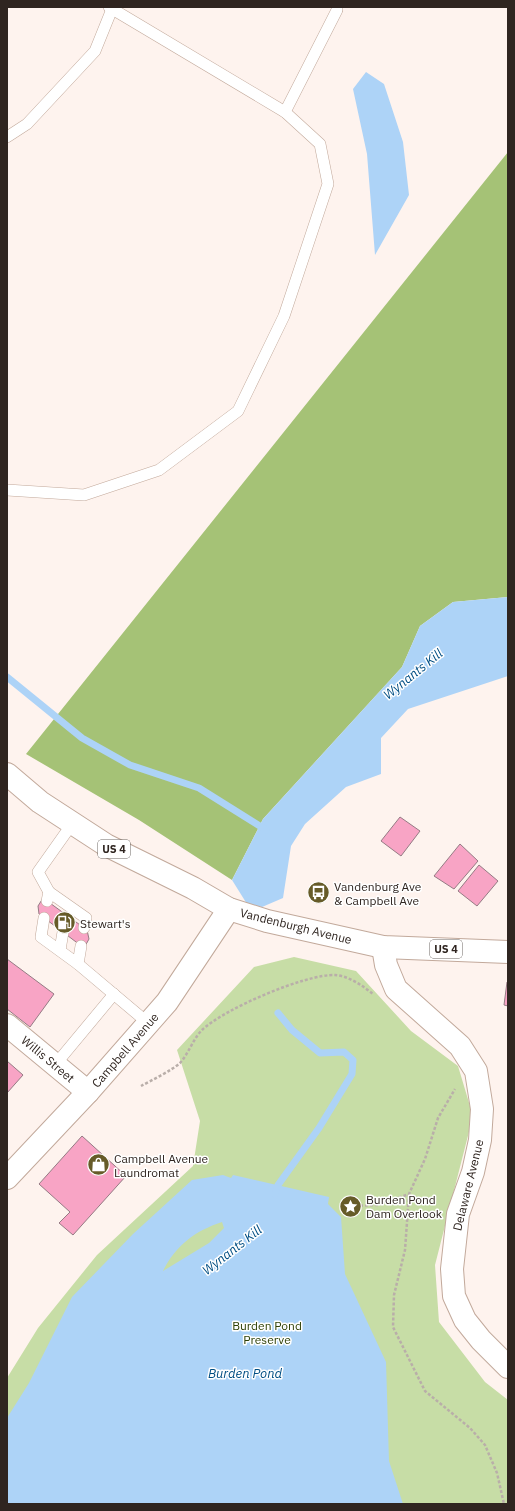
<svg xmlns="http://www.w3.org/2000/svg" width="515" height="1511" viewBox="0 0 515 1511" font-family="'IBM Plex Sans',sans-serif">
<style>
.green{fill:#c7dda6}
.forest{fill:#a5c276}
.water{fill:#add3f7;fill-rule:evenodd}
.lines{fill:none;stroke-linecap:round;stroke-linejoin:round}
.stream{stroke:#add3f7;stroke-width:7}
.building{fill:#f8a4c5;stroke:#957b84}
.service-casing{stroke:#c2a99b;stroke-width:12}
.minor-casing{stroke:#c2a99b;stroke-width:24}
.tertiary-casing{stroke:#c2a99b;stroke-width:24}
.primary-casing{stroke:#c2a99b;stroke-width:24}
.path{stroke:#b9aea9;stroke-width:2.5;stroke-dasharray:3 2;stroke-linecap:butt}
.service{stroke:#fff;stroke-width:11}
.minor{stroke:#fff;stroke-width:22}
.tertiary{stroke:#fff;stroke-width:22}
.primary{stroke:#fff;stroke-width:22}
.labels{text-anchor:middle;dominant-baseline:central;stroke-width:3;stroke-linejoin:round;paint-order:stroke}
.shield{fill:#fff;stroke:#6d6663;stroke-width:1}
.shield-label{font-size:11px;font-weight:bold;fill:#2f2520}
.poi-label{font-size:12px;fill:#2f2520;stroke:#fff;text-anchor:start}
.street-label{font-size:12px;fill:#2f2520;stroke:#fff}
.park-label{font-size:12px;fill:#2e4006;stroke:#fff}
.water-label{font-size:13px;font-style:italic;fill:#004e83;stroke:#fff}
</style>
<rect width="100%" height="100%" fill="#fef3ee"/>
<path class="green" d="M294 957 356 971 411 1031 458 1066 473 1116 435 1265 439 1322 485 1382 508 1400V1504H7V1378L38 1328 97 1255 193 1166 200 1121 177 1050 254 967Z"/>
<path class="forest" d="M508 152V597L453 602 420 626 402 667 263 819 232 880 139 820 26 754Z"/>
<g class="water">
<path d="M366 72 384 84 403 142 409 195 375 255 367 154 353 89Z"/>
<path d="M508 597V676L408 709 381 738V774L346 787 305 824 291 846 283 898 262 907 247 904 232 880 263 819 402 667 420 626 453 602Z"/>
<path d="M223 1175 231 1178 233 1175 329 1197 328 1204 341 1217 345 1274 386 1362 389 1461 403 1504H7V1418L29 1383 72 1297 133 1234 192 1180ZM222 1222 224 1228 209 1243 163 1271C176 1245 195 1231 222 1222Z"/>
</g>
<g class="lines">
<g class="stream">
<path d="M7 677 82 738 130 765 199 788 266 830"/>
<path d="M275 1194 278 1185 319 1128 352 1074 353 1060 344 1052 320 1053 292 1030 278 1013"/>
</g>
</g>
<g class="building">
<path d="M400 817 420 831 401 856 381 841Z"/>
<path d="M460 844 478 861 454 889 434 876Z"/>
<path d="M479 865 498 881 477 906 458 891Z"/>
<path d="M43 898 87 930 89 939 84 948 39 914 38 906Z"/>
<path d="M7 959 54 994 30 1027 7 1009Z"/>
<path d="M507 982H508V1006L504 1005Z"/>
<path d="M7 1061 23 1075 7 1093Z"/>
<path d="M82 1136 126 1176 73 1235 59 1223 70 1212 39 1184Z"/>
</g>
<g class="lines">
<defs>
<g id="service">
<path d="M285 112 337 10"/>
<path d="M7 137 27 124 95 51 112 9"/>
<path d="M7 490 84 495 159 470 238 411 284 316 328 184 320 144 285 112 109 7"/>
<path d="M49 892 38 872 72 824"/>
<path d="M47 901 49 892 86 918 84 928"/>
<path d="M44 918 41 937 78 964 81 946"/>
<path d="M60 950 63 932"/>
<path d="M78 964 148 1023"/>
<path d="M55 1065 114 994"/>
</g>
<g id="minor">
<path d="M383 947 386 965 396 989 460 1046 476 1071 482 1109 480 1140 473 1172 458 1214 452 1269 454 1296 465 1320 481 1340 508 1367"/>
<path d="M7 1025 88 1092"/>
</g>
<path id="tertiary" d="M7 1178 88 1092 167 1002 229 909"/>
<path id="primary" d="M7 774 40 802 106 845 193 888 229 909 267 921 383 947 508 952"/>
</defs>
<use href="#service" class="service-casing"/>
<use href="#minor" class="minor-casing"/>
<use href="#tertiary" class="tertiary-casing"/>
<use href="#primary" class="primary-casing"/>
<g class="path">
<path d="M141 1086C152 1080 171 1071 180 1063 189 1053 193 1039 202 1030 224 1009 305 974 335 975 349 976 363 986 373 994"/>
<path d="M409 1194 405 1250 394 1295 393 1327 425 1391 470 1428 485 1445 497 1473 504 1504"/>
<path d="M350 1206 378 1205 409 1194 425 1159 438 1118 455 1089"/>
</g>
<use href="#service" class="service"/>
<use href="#minor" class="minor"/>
<use href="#tertiary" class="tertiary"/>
<use href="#primary" class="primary"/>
</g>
<defs>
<symbol id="bus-disc" viewBox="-11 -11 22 22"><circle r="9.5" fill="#665b28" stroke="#fff"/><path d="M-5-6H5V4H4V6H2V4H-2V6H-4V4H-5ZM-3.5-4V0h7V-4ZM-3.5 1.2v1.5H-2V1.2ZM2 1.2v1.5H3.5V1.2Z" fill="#fff"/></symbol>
<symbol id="fuel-disc" viewBox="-11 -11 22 22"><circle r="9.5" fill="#665b28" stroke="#fff"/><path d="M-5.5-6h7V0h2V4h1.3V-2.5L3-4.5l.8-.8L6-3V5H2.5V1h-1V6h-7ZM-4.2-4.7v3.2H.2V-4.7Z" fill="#fff"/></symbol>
<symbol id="shop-disc" viewBox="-11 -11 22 22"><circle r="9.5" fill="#665b28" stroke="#fff"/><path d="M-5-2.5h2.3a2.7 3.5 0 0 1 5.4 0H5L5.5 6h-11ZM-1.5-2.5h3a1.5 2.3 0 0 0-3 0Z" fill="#fff"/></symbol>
<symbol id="sight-disc" viewBox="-11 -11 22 22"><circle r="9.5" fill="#665b28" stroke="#fff"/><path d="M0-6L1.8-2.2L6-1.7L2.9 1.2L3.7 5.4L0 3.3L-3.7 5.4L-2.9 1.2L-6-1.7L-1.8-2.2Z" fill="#fff"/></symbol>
</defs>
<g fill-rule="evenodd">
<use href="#bus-disc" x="306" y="880" width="25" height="25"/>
<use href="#fuel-disc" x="52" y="910" width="25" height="25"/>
<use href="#shop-disc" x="86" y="1152" width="25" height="25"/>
<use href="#sight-disc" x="338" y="1194" width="25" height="25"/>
</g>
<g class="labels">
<g class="shield">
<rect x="98" y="840" width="32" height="18" rx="3"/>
<rect x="430" y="940" width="32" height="18" rx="3"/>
</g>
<g class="shield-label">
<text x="114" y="849">US 4</text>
<text x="446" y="949">US 4</text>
</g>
<g class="poi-label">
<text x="334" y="886">Vandenburg Ave<tspan x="334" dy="14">&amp; Campbell Ave</tspan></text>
<text x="80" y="923">Stewart's</text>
<text x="114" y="1158">Campbell Avenue<tspan x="114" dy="14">Laundromat</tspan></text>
<text x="366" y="1199">Burden Pond<tspan x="366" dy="14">Dam Overlook</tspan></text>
</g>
<g class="street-label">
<text transform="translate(296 926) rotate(14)">Vandenburgh Avenue</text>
<text transform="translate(125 1050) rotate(-49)">Campbell Avenue</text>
<text transform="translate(48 1059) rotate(40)">Willis Street</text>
<text transform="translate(468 1185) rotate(-76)">Delaware Avenue</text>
</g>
<g class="park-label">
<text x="267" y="1325">Burden Pond<tspan x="267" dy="14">Preserve</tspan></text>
</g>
<g class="water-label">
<text transform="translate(413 674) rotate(-39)">Wynants Kill</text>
<text transform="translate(232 1250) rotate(-38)">Wynants Kill</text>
<text x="245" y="1373">Burden Pond</text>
</g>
</g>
<rect width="515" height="1511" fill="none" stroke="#2f2520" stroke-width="16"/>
</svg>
